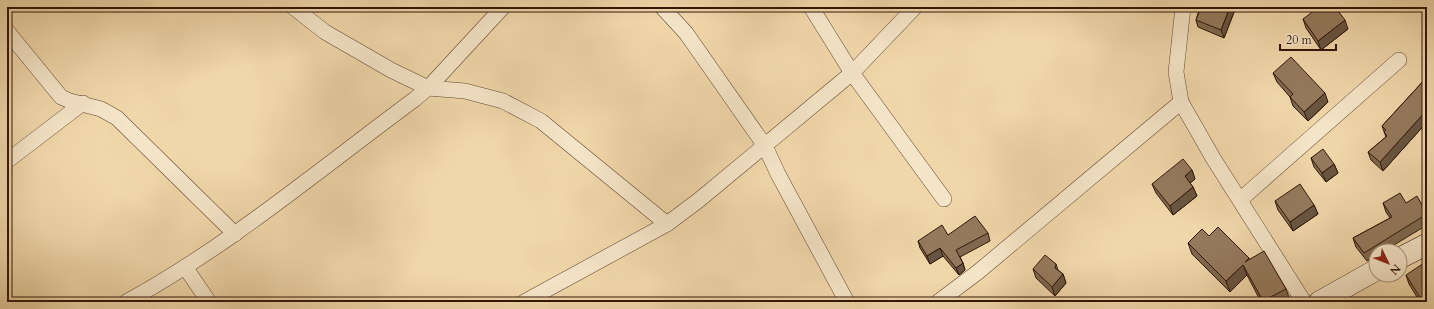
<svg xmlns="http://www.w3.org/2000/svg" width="1434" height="309" viewBox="0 0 1434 309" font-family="Cardo,serif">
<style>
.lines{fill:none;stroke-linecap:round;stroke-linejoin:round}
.street-casing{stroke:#614631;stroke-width:16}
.secondary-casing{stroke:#311609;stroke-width:22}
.street{stroke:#f5e5c8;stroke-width:15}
.secondary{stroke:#f5e5c8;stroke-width:21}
.wall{fill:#7f6950;stroke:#311609}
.shaded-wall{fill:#685541;stroke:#311609}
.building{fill:#947a5d;stroke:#311609}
</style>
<rect width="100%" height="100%" fill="#f0d7aa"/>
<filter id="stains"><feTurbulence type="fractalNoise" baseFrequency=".005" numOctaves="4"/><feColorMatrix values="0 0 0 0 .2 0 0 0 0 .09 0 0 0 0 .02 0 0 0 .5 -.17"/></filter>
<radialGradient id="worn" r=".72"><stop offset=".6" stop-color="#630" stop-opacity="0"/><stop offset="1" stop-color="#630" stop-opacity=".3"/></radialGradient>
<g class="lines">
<defs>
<g id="street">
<path d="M293 7 325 32 391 70 428 88 465 91 503 101 541 121 667 224"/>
<path d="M662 7 686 33 765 146 778 174 847 302"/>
<path d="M811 7 852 73 944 199"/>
<path d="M1183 7 1176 72 1181 102 1213 158 1304 302"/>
<path d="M7 31 61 97 70 101 101 109 117 118 235 234"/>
<path d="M7 161 83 103"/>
<path d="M1240 200 1399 60"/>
<path d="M185 267 209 302"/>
<path d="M126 302C229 246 320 169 415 99L428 88 503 7"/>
<path d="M524 302 667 224 699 200 852 73 915 7"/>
<path d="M938 302 978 272 1181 102"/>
</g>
<g id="secondary">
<path d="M1400 258 1427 244"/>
<path d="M1319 302 1376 270"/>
</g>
</defs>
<use href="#street" class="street-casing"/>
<use href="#secondary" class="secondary-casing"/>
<use href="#street" class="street"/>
<use href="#secondary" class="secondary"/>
</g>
<g class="wall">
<path d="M1197 7H1236L1224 38 1198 27 1196 20 1199 10H1198Z"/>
<path d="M1303 19 1348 29 1321 50 1306 28Z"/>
<path d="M1273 73 1328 102 1308 121 1293 106 1290 97 1277 82Z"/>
<path d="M1427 77V122L1383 171 1371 160 1368 152 1386 137 1382 126Z"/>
<path d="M1311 158 1334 164 1338 173 1326 182 1314 167Z"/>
<path d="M1192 170 1195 179 1190 183 1193 187 1197 196 1173 215 1156 193 1152 184Z"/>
<path d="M1275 201 1314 205 1318 214 1293 231 1278 210Z"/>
<path d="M1383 203H1406L1427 214V225L1384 251H1376V256L1367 261 1356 247 1353 238 1390 218 1386 212Z"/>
<path d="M988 233 990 241 960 257 963 263 965 270 959 275 943 256 930 264 920 248 918 241 948 235Z"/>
<path d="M1209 236 1250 259 1286 289 1290 300 1286 302H1261L1247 275 1230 292 1192 254 1188 243Z"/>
<path d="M1056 264 1058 270 1063 274 1066 283 1055 296 1036 278 1033 269Z"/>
<path d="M1406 275 1427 302H1420L1409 284Z"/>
</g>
<g class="shaded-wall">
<path d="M1230 7H1236L1224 38 1221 30Z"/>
<path d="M1345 20 1348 29 1321 50 1318 41Z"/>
<path d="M1325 93 1328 102 1308 121 1304 112Z"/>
<path d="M1427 110V122L1383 171 1380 162Z"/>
<path d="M1334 164 1338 173 1326 182 1322 173Z"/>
<path d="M1192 170 1195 179 1188 185 1185 176Z"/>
<path d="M1193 187 1197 196 1173 215 1170 206Z"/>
<path d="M1314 205 1318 214 1293 231 1290 222Z"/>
<path d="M940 248 943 256 930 264 927 256Z"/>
<path d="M963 263 965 270 959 275 956 268Z"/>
<path d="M1243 265 1247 275 1230 292 1226 281Z"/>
<path d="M1063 274 1066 283 1055 296 1052 287Z"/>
</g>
<g class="building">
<path d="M1201 7H1230L1221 30 1196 20Z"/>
<path d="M1319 7H1335L1345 20 1318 41 1303 19Z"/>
<path d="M1291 57 1325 93 1304 112 1290 97 1293 94 1273 73Z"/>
<path d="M1427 77V110L1380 162 1368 152 1387 136 1384 132 1386 130 1382 126Z"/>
<path d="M1323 149 1334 164 1322 173 1311 158Z"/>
<path d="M1183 159 1192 170 1185 176 1193 187 1170 206 1152 184Z"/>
<path d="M1300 184 1314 205 1290 222 1275 201Z"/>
<path d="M1400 193 1406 203 1417 196 1427 214 1364 253 1353 238 1392 217 1383 203Z"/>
<path d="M975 216 988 233 956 250 963 263 956 268 940 248 927 256 918 241 942 225 948 235Z"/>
<path d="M1218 227 1249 258 1245 262 1264 251 1286 289 1263 301 1243 265 1226 281 1188 243 1202 229 1209 236Z"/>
<path d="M1045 255 1056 264 1055 268 1063 274 1052 287 1033 269Z"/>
<path d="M1427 261V302H1423L1406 275Z"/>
</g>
<rect width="1434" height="309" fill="none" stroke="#f0d7aa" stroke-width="24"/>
<rect x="8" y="8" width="1418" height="293" fill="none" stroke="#311609" stroke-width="2"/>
<rect x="12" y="12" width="1410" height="285" fill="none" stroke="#311609"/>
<g transform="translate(1388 263) rotate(133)"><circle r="19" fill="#f5e5c8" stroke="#a7927c"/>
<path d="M0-3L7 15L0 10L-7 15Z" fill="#8f2418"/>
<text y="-6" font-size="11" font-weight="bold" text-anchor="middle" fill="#311609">N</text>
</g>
<path d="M1280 44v6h56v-6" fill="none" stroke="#311609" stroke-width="2"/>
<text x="1286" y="44" font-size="12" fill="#311609" stroke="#f5e5c8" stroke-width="3" paint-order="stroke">20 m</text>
<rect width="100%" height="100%" filter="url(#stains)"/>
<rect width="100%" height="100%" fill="url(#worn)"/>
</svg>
